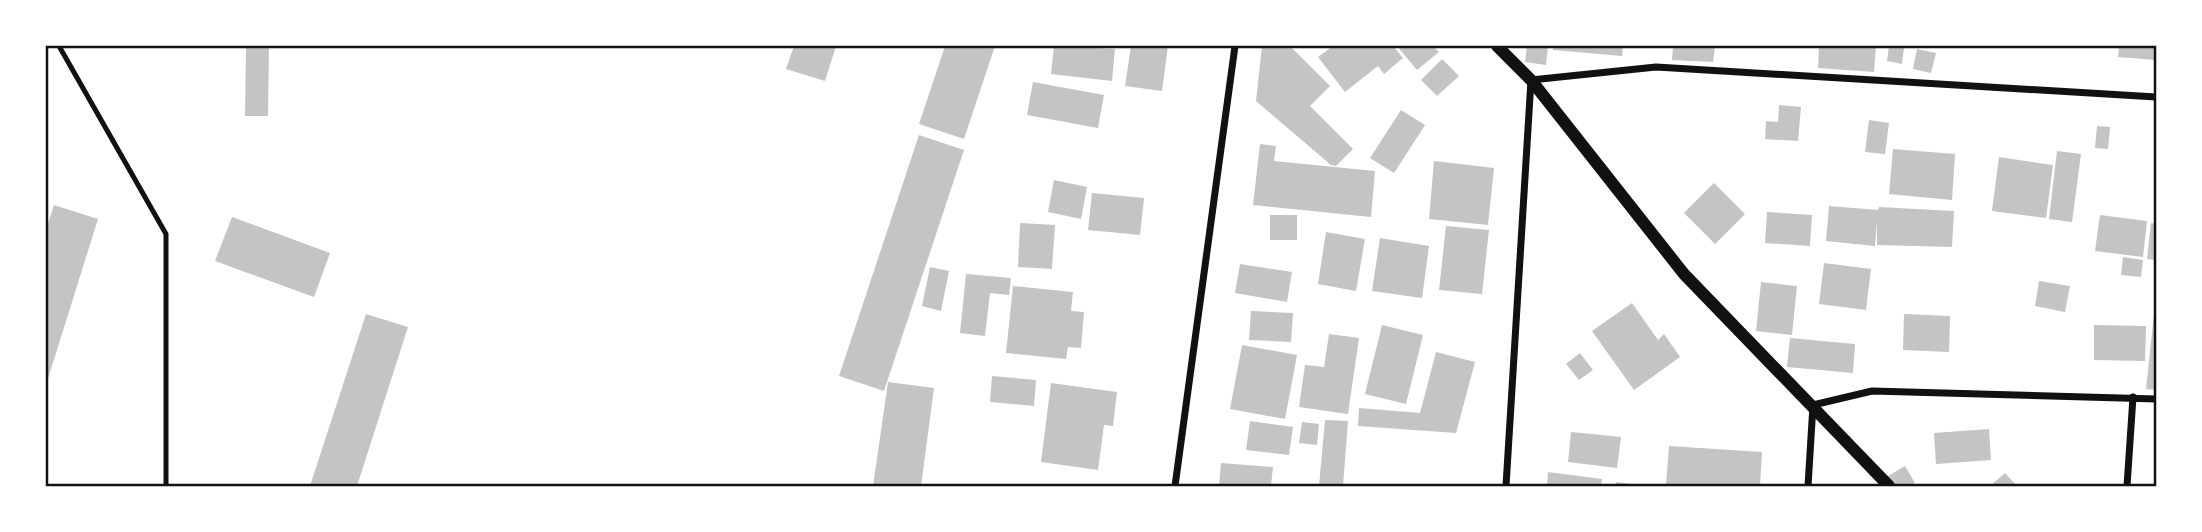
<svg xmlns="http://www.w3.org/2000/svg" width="2202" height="532" viewBox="0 0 2202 532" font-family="Montserrat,sans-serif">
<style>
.building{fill:#c4c4c4}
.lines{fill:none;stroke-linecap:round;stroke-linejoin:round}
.service{stroke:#111;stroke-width:5}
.minor{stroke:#111;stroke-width:7}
.tertiary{stroke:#111;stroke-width:12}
.neatline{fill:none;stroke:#111;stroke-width:2.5}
</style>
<rect width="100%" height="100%" fill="#fff"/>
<g class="building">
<path d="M246 46H269L268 116H245Z"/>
<path d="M794 46H836L825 81 786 69Z"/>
<path d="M945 46H995L964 139 919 124Z"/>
<path d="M1054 46 1115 49 1112 81 1051 74Z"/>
<path d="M1131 46H1168L1162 91 1125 86Z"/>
<path d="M1262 46H1290L1330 86 1310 106 1353 149 1336 166 1331 165 1256 101Z"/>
<path d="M1333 46H1393L1403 58 1384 74 1378 66 1345 92 1318 57Z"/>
<path d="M1397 46H1433L1439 52 1417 70Z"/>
<path d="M1527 46H1548L1546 65 1525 62Z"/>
<path d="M1553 46H1623L1622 56 1553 50Z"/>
<path d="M1673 46H1715L1713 62 1672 60Z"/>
<path d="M1819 46H1876L1874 72 1818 68Z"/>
<path d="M1889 46 1904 48 1902 64 1887 61Z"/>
<path d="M2119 46H2156V60L2118 57Z"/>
<path d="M1917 49 1936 53 1931 73 1913 69Z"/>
<path d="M1442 59 1459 76 1437 96 1421 80Z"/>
<path d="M1033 82 1104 95 1098 128 1027 115Z"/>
<path d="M1779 105 1801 107 1798 141 1765 139 1766 121 1778 122Z"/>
<path d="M1401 110 1425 125 1394 173 1370 158Z"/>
<path d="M1869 120 1889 123 1885 154 1865 152Z"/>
<path d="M2097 126 2110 127 2108 149 2095 148Z"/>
<path d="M919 135 964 150 884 391 839 376Z"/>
<path d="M1260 144 1276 146 1274 161 1375 171 1371 217 1253 205Z"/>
<path d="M1893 149 1955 154 1952 200 1889 194Z"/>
<path d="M2057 151 2081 154 2072 222 2049 219Z"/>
<path d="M1999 157 2053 165 2046 218 1992 211Z"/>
<path d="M1434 161 1494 168 1488 225 1429 219Z"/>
<path d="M1054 180 1087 187 1081 219 1048 212Z"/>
<path d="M1714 183 1745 214 1715 244 1684 213Z"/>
<path d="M1092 193 1144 198 1140 235 1088 230Z"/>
<path d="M54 205 98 219 46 385V230Z"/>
<path d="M1829 206 1878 210 1879 207 1954 211 1952 247 1877 245V222L1875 246 1826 241Z"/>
<path d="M1767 212 1812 215 1810 246 1765 243Z"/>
<rect x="1270" y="215" width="27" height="25"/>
<path d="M2100 215 2147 221 2143 257 2095 251Z"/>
<path d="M232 217 330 253 314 297 215 261Z"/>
<path d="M1020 223 1055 225 1052 269 1018 267Z"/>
<path d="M2151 223 2156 224V260L2147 259Z"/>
<path d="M1446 226 1489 230 1482 294 1439 290Z"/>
<path d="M1326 232 1365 239 1356 291 1318 284Z"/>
<path d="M1380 238 1429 246 1422 298 1372 291Z"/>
<path d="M2123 257 2143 260 2141 277 2121 275Z"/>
<path d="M1824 263 1871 269 1866 310 1819 304Z"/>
<path d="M1240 264 1292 272 1287 302 1235 293Z"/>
<path d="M930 267 949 271 941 311 922 306Z"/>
<path d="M966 274 1011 278 1009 295 990 293 985 336 960 333Z"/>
<path d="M2039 281 2070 286 2065 312 2035 306Z"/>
<path d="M1761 282 1797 286 1792 335 1756 331Z"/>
<path d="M1013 286 1073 292 1071 311 1084 312 1081 348 1068 347 1066 359 1006 353Z"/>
<path d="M1632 303 1658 340 1664 334 1680 357 1634 390 1592 331Z"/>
<path d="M2155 304H2156V390L2146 389Z"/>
<path d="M1251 311 1293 313 1291 342 1249 340Z"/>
<path d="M366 314 408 327 357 486H310Z"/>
<path d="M1904 314 1950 316 1949 352 1903 350Z"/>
<path d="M1382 325 1423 335 1406 404 1365 394Z"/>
<path d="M2094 325 2146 326 2145 361 2094 360Z"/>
<path d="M1329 334 1359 338 1348 414 1299 407 1305 365 1324 367Z"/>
<path d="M1790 338 1855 344 1853 373 1787 367Z"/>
<path d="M1242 345 1297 355 1285 419 1230 409Z"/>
<path d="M1436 352 1475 362 1456 433 1358 426 1359 408 1420 413Z"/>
<path d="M1580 353 1593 370 1579 380 1566 364Z"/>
<path d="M992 376 1036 380 1034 406 990 402Z"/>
<path d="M888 382 934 388 921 486H873Z"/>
<path d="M1051 383 1117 392 1113 426 1104 425 1098 470 1041 462Z"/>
<path d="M1325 420 1348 421 1343 486H1319Z"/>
<path d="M1250 421 1293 427 1289 455 1246 450Z"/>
<path d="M1302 422 1319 424 1317 445 1299 443Z"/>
<path d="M1989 429 1991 460 1936 464 1934 433Z"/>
<path d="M1571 432 1621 437 1617 468 1568 462Z"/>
<path d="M1669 446 1762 452 1760 486H1666Z"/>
<path d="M1221 463 1273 467 1271 486H1219Z"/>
<path d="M1905 466 1915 483 1909 486H1894L1888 476Z"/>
<path d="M1548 472 1602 479 1601 486H1547Z"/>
<path d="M2005 473 2017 486H1990Z"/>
<path d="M1616 482 1641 485V486H1616Z"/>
</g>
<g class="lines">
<path class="service" d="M59 46 166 234V486"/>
<g class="minor">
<path d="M1175 486 1235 46"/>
<path d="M1506 486 1531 80 1656 67 2156 97"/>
<path d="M1808 486 1813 405 1872 391 2156 399"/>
<path d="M2127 486 2133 397"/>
</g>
<path class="tertiary" d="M1497 46 1531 80 1684 274 1889 486"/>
</g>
<rect width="2202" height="532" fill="none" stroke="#ffffff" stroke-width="94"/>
<rect x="47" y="47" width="2108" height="438" class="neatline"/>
</svg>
